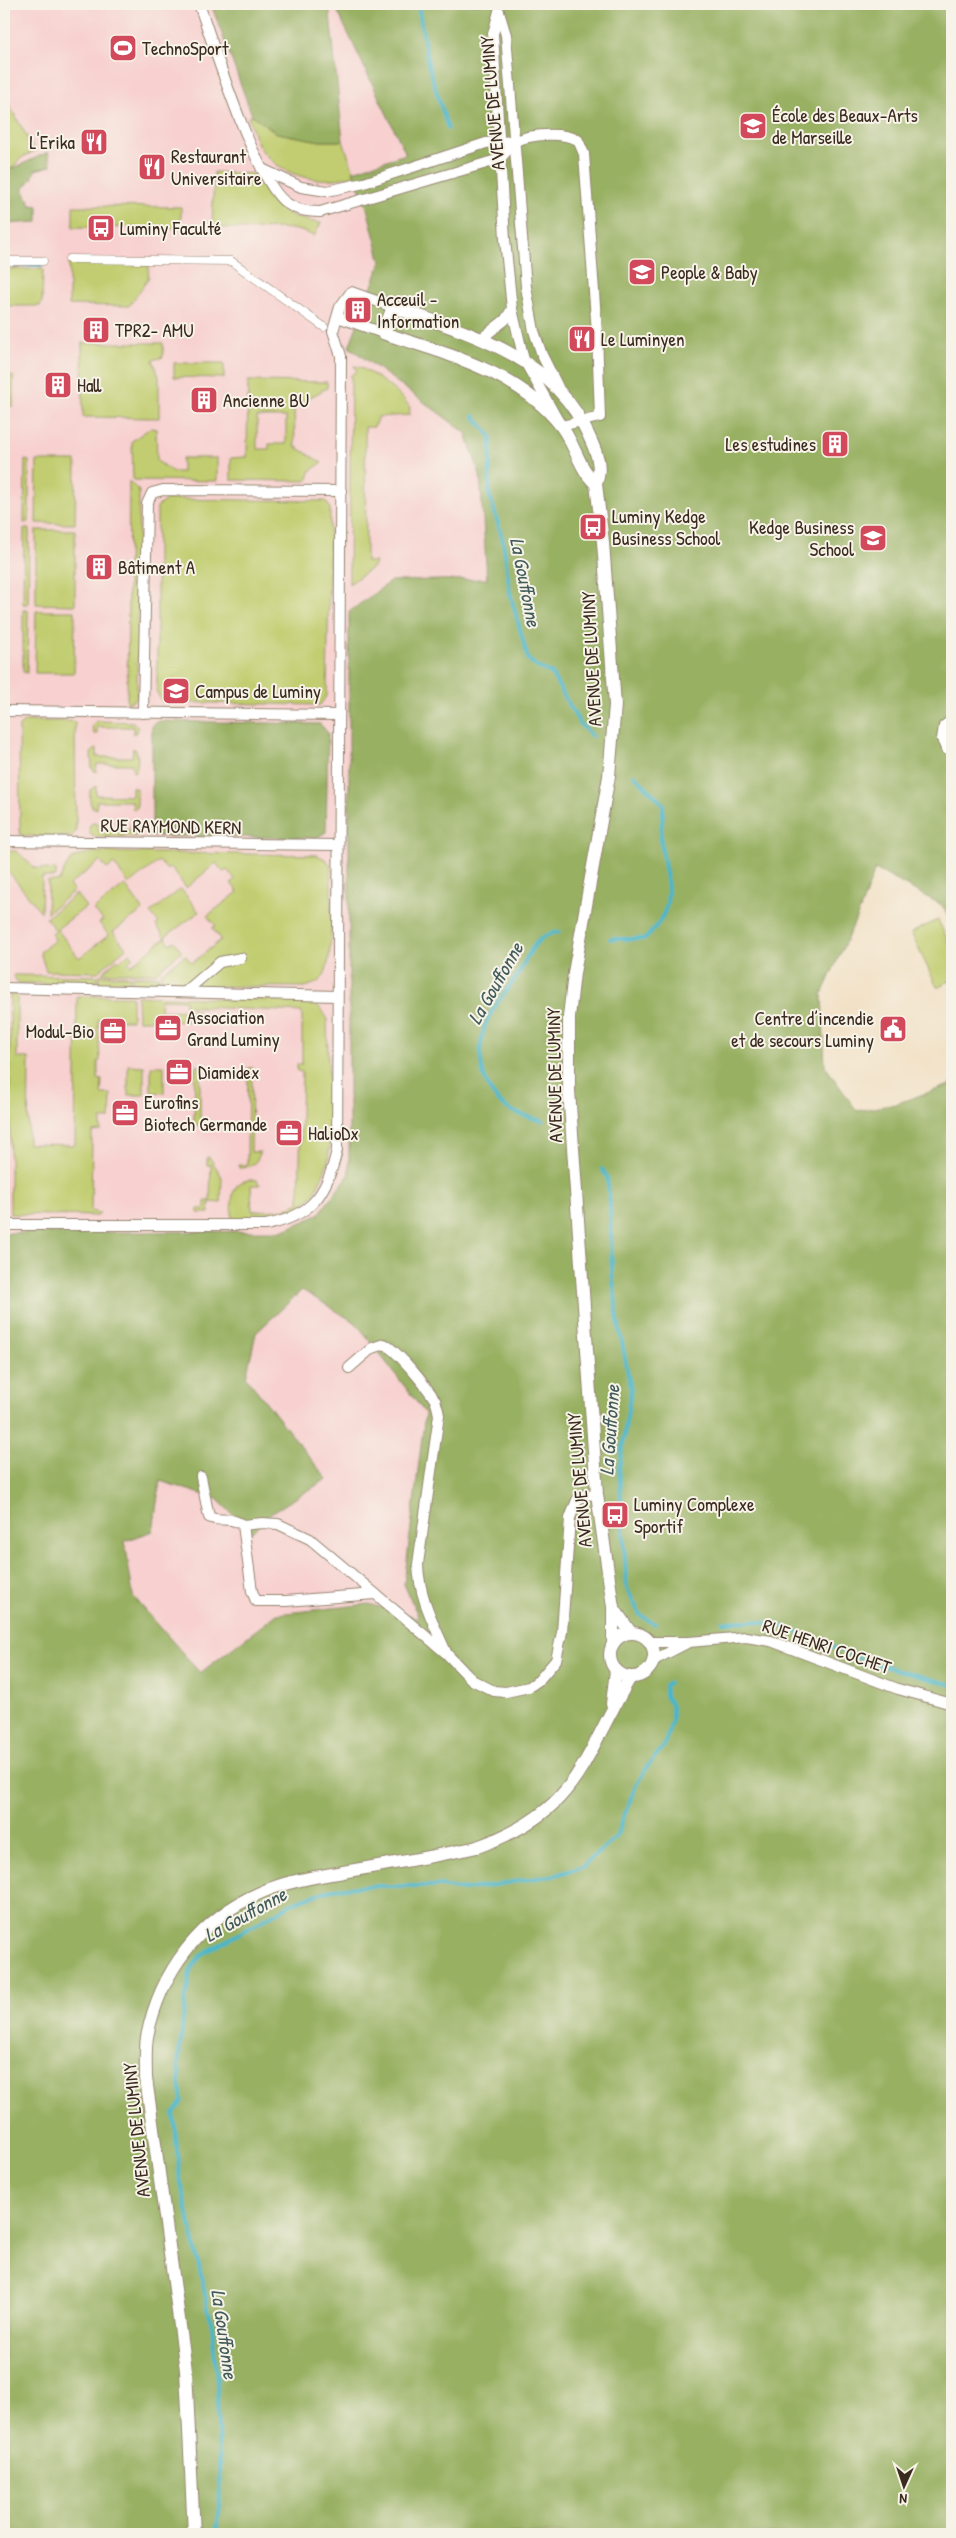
<svg xmlns="http://www.w3.org/2000/svg" width="956" height="2538" viewBox="0 0 956 2538" font-family="'Patrick Hand',sans-serif">
<style>
.built{fill:#f7d0cf}
.green{fill:#c1cd6f;stroke:#7e7c46;fill-rule:evenodd}
.forest{fill:#98b062;stroke:#6a6d40;fill-rule:evenodd}
.lines{fill:none;stroke-linecap:round;stroke-linejoin:round}
.stream{stroke:#4bb6c9;stroke-width:4}
.pedestrian-casing{stroke:#968571;stroke-width:9}
.minor-casing{stroke:#968571;stroke-width:12}
.tertiary-casing{stroke:#968571;stroke-width:14}
.pedestrian{stroke:#fff;stroke-width:8}
.minor{stroke:#fff;stroke-width:10}
.tertiary{stroke:#fff;stroke-width:12}
.labels{text-anchor:middle;dominant-baseline:central;stroke-width:4;stroke-linejoin:round;paint-order:stroke}
.poi-label{font-size:19px;fill:#3b2a1e;stroke:#f7f3e8;text-anchor:start}
.street-label{font-size:19px;fill:#3b2a1e;stroke:#f7f3e8}
.water-label{font-size:20px;font-style:italic;fill:#415b5a;stroke:#f7f3e8}
</style>
<rect width="100%" height="100%" fill="#f7f3e8"/>
<filter id="ink" filterUnits="userSpaceOnUse"><feTurbulence type="fractalNoise" baseFrequency=".02" numOctaves="2"/><feDisplacementMap in="SourceGraphic" scale="10" xChannelSelector="R" yChannelSelector="G"/><feConvolveMatrix kernelMatrix="1 2 1 2 8 2 1 2 1" color-interpolation-filters="sRGB"/></filter>
<filter id="wash" filterUnits="userSpaceOnUse"><feTurbulence type="fractalNoise" baseFrequency=".0096" numOctaves="4" result="noise"/><feDisplacementMap in="SourceGraphic" scale="20" xChannelSelector="R" yChannelSelector="G"/><feGaussianBlur stdDeviation="1.12" result="paint"/><feColorMatrix in="noise" values="0 0 0 0 0 0 0 0 0 0 0 0 0 0 0 0 0 1.4 0 .05"/><feComposite in="paint" operator="in"/></filter>
<g filter="url(#wash)">
<rect width="100%" height="100%" fill="#f2e0c4"/>
<g class="built">
<path d="M4 4H334L407 154 353 171 367 208 381 262 349 347 466 433 480 475 487 579 391 581 349 612V1175L318 1215 282 1231 4 1233Z"/>
<path d="M302 1290 356 1323 425 1413 404 1584 420 1619 369 1604 277 1614 200 1673 133 1596 125 1541 153 1530 160 1481 217 1499 251 1532 271 1513 327 1479 246 1377 256 1333Z"/>
</g>
<g class="green">
<path d="M4 96 35 151 21 158 12 169 4 165Z"/>
<path d="M252 115 277 133 320 141H343L355 175C322 185 283 179 261 149 255 141 252 127 248 117Z"/>
<path d="M214 172 254 174C274 204 283 218 321 223L314 236C290 225 276 229 252 229 238 229 225 228 212 227Z"/>
<path d="M73 206 181 207V228L73 227Z"/>
<path d="M69 263 149 265 148 279 129 306 69 305Z"/>
<path d="M4 269H43L42 302 40 306H4Z"/>
<path d="M82 343H163V357L153 360 159 377V418L83 417Z"/>
<path d="M174 363H224V378L174 377Z"/>
<path d="M354 366C365 366 406 397 410 408L409 415 378 417 374 427H365L366 562H375L373 567 349 584 351 375 357 371Z"/>
<rect x="4" y="376" width="9" height="30"/>
<path d="M248 381 327 382V388L294 406 295 446 322 463 311 470 307 481 231 480V458L247 457ZM257 417H286V444H269V449H257Z"/>
<path d="M150 428 156 429 157 461 173 472H182V458H217V481L133 480 132 441Z"/>
<path d="M25 460 29 461V522L24 523Z"/>
<path d="M37 461H76L75 524 36 523Z"/>
<path d="M129 481 139 491 137 698 127 704Z"/>
<path d="M167 499 326 501 330 509 327 695 320 705 162 702 157 693V507Z"/>
<path d="M24 529H29L28 604H23Z"/>
<path d="M36 530H75V605L36 604Z"/>
<path d="M23 610H28L27 673 23 672Z"/>
<path d="M36 611H75L74 673H35Z"/>
<path d="M25 721H72L75 723 76 832 71 837 24 836 20 834 19 726Z"/>
<path d="M96 721 133 722 138 727 137 732 133 734V727H97V734H94L92 726Z"/>
<path d="M97 748V757H132L133 748 136 750 138 759 136 771 133 772 132 764H97L96 772 92 769 91 753Z"/>
<path d="M96 786V795L132 796V787L137 789V808L133 809 132 801H97L96 809C88 806 90 798 90 790Z"/>
<path d="M93 823H98V830H131V824L135 825 137 836 94 837 90 834 89 826Z"/>
<path d="M4 851H17L34 868 56 870V877H42L41 912 4 866Z"/>
<path d="M96 852 317 855 327 860 331 867C330 892 335 955 324 975 321 982 312 985 305 987L163 986 161 973 185 955 192 963 221 940 212 928 216 926 207 916 238 892 231 883 235 879 227 870 223 872 216 863 186 888 171 867 167 870 159 861 129 884 114 864 107 869 100 861 69 885 74 891 47 913 48 881H59C69 859 71 855 96 852Z"/>
<path d="M125 885 143 910 113 932 126 948 98 972 46 971 40 952 55 940 52 934 56 931 46 918 76 894 86 907 57 929 79 958 109 935 99 923 103 920 93 910Z"/>
<path d="M181 889 199 912 165 937 170 944 174 941 182 951 155 973H102L117 959 119 961 130 953 133 957 128 962 131 965 165 938 156 925 159 923 150 913Z"/>
<path d="M938 920 952 949V980L937 987 911 933Z"/>
<path d="M13 975 97 976V985L18 983Z"/>
<path d="M99 975 130 976 129 985H99Z"/>
<path d="M132 976H159L160 986 132 985Z"/>
<path d="M10 994 17 995V1058H29L28 1144 75 1145 77 996H132V1020H98L100 1061H98V1079L102 1080 101 1094H111L110 1119H101V1131L92 1132 91 1211 100 1213 98 1216 10 1214Z"/>
<path d="M137 996 304 1001C316 1003 321 1007 327 1018L330 1140 328 1162 320 1182 313 1196 303 1204 284 1214 232 1219C232 1198 229 1178 257 1180L260 1185H251L252 1211 282 1210 299 1203 302 1072 297 1071V1064H302V1012L185 1006V1000L161 999 160 1011 197 1010V1021L165 1022V1020H138Z"/>
<path d="M128 1065 144 1066V1095H128Z"/>
<path d="M151 1066H164V1093L151 1092Z"/>
<path d="M195 1066H200V1125H195L194 1122Z"/>
<path d="M248 1068H252L251 1152H260C258 1163 250 1168 239 1168L238 1165H247Z"/>
<path d="M207 1157 210 1158 222 1177 221 1203 210 1202 209 1213H198V1209H205V1201H210L211 1165H207Z"/>
</g>
<g class="forest">
<path d="M211 4H329L343 141H320L277 133 252 115Z"/>
<path d="M334 4H952V925L942 905 875 869 860 910 822 994 825 1066 857 1111 895 1104 950 1085 952 1082V2534H4V1233L282 1231 318 1215 349 1175V612L391 581 487 579 480 475 466 433 349 347 381 262 367 208 353 171 406 154ZM302 1290 356 1323 425 1413 404 1584 419 1618 369 1604 277 1614 200 1673 133 1596 125 1541 153 1531 160 1481 217 1499 251 1533 271 1513 327 1479 246 1377 256 1333Z"/>
<path d="M48 152 51 166 35 170 32 179 23 189 31 205 38 206V222L4 224V165L12 169Z"/>
<path d="M159 721 320 724 328 733 326 832 316 838 152 836V725Z"/>
</g>
<g class="lines">
<g class="stream">
<path d="M418 4 428 64 448 129"/>
<path d="M4 265H41"/>
<path d="M474 416 491 437 489 493 503 541 510 593 528 659 537 667 551 673 580 724 592 736"/>
<path d="M610 939H645C680 904 666 885 661 842 660 829 664 817 663 804L634 775"/>
<path d="M543 1121C532 1118 520 1115 510 1110 480 1092 474 1051 487 1021 494 1005 505 993 515 979 528 960 532 934 559 932"/>
<path d="M602 1169 607 1177 610 1204 612 1272 618 1321 631 1390 619 1469 627 1589 640 1615 655 1624"/>
<path d="M723 1622 753 1621 779 1625 866 1661 952 1685"/>
<path d="M216 2534 220 2506 217 2382 212 2327 179 2173 174 2114 182 2101 178 2064 184 2011 190 1971 201 1955 297 1901 333 1889 371 1886H441L463 1890 556 1875 582 1867 616 1837 636 1785 647 1767 664 1746 672 1721V1706L665 1696V1685L669 1683"/>
</g>
</g>
</g>
<g filter="url(#ink)">
<g class="lines">
<defs>
<g id="pedestrian">
<path d="M69 259 231 261 324 327"/>
<path d="M4 261H43"/>
</g>
<g id="minor">
<path d="M199 4C213 44 255 179 285 202 295 210 307 212 320 212L500 159 515 141"/>
<path d="M499 12 506 35 526 287 534 331 542 355 558 387"/>
<path d="M262 169 301 187 327 191 364 183 486 143C495 142 504 142 513 141 518 141 523 138 528 137 545 134 563 133 578 140L584 154 597 333 600 417 561 426 524 360 512 309 505 239 493 34 499 11"/>
<path d="M338 317 383 333"/>
<path d="M482 338 505 320 512 309"/>
<path d="M4 711 339 715"/>
<path d="M143 713 147 504 152 493 163 490 341 491"/>
<path d="M952 720 944 726 942 739 946 749 952 752"/>
<path d="M4 841 338 845"/>
<path d="M4 988 337 996"/>
<path d="M185 992 220 962 241 958"/>
<path d="M4 1225H266C312 1216 327 1194 337 1150L341 356 333 331 340 307 351 292 393 307"/>
<path d="M349 1368 372 1348 384 1344C398 1351 427 1387 435 1400 437 1405 438 1410 439 1415L418 1564C419 1597 433 1622 446 1652"/>
<path d="M201 1477 209 1517C220 1523 228 1515 243 1525L252 1591 256 1601H286L375 1594"/>
<path d="M243 1525 262 1523 278 1524 310 1539 447 1654 472 1680 494 1691 506 1692 529 1687 539 1680 556 1660 562 1632 570 1518 577 1500 585 1495 597 1494"/>
<path d="M650 1642H689L746 1637 771 1641 898 1689 952 1704"/>
<path d="M654 1660 687 1643"/>
</g>
<g id="tertiary">
<path d="M596 484C579 469 575 444 561 426 518 371 446 354 383 333L393 307C468 333 552 355 588 434 596 451 603 466 596 484L603 542 615 705 609 776 574 973 569 1017V1090L597 1494 613 1607V1644"/>
<path d="M613 1607 631 1633"/>
<circle cx="632" cy="1655" r="22"/>
<path d="M612 1704 616 1670"/>
<path d="M194 2534 186 2370 146 2078C146 2065 145 2050 147 2037 160 1971 201 1918 262 1892 287 1881 316 1877 343 1872 388 1864 433 1857 477 1847 580 1810 580 1762 630 1678"/>
</g>
</defs>
<use href="#pedestrian" class="pedestrian-casing"/>
<use href="#minor" class="minor-casing"/>
<use href="#tertiary" class="tertiary-casing"/>
<use href="#pedestrian" class="pedestrian"/>
<use href="#minor" class="minor"/>
<use href="#tertiary" class="tertiary"/>
</g>
</g>
<defs>
<symbol id="stadium-square" viewBox="-11 -11 22 22"><rect x="-9" y="-9" width="18" height="18" rx="4" fill="#d1495b" stroke="#f7f3e8"/><path d="M0-5a6.5 5 0 1 0 0 10a6.5 5 0 1 0 0-10ZM-3.5-1.8h7v3.6h-7Z" fill="#fff"/></symbol>
<symbol id="university-square" viewBox="-11 -11 22 22"><rect x="-9" y="-9" width="18" height="18" rx="4" fill="#d1495b" stroke="#f7f3e8"/><path d="M0-5L7-2L0 1L-7-2ZM-4 1L0 2.5L4 1V4Q0 6-4 4Z" fill="#fff"/></symbol>
<symbol id="restaurant-square" viewBox="-11 -11 22 22"><rect x="-9" y="-9" width="18" height="18" rx="4" fill="#d1495b" stroke="#f7f3e8"/><path d="M-5-6h1v4h1v-4h1v4h1v-4h1v5L-1.5 .5V6h-2V.5L-5-1ZM5-6V6H3V1.5H1.5Q1.5-4 5-6Z" fill="#fff"/></symbol>
<symbol id="bus-square" viewBox="-11 -11 22 22"><rect x="-9" y="-9" width="18" height="18" rx="4" fill="#d1495b" stroke="#f7f3e8"/><path d="M-5-6H5V4H4V6H2V4H-2V6H-4V4H-5ZM-3.5-4V0h7V-4ZM-3.5 1.2v1.5H-2V1.2ZM2 1.2v1.5H3.5V1.2Z" fill="#fff"/></symbol>
<symbol id="school-square" viewBox="-11 -11 22 22"><rect x="-9" y="-9" width="18" height="18" rx="4" fill="#d1495b" stroke="#f7f3e8"/><path d="M0-5L7-2L0 1L-7-2ZM-4 1L0 2.5L4 1V4Q0 6-4 4Z" fill="#fff"/></symbol>
<symbol id="building-square" viewBox="-11 -11 22 22"><rect x="-9" y="-9" width="18" height="18" rx="4" fill="#d1495b" stroke="#f7f3e8"/><path d="M-4-6H4V6H1V3H-1V6H-4ZM-2.5-4.3h1.7v1.8h-1.7ZM.8-4.3h1.7v1.8H.8ZM-2.5-1h1.7V.8h-1.7ZM.8-1h1.7V.8H.8Z" fill="#fff"/></symbol>
<symbol id="office-square" viewBox="-11 -11 22 22"><rect x="-9" y="-9" width="18" height="18" rx="4" fill="#d1495b" stroke="#f7f3e8"/><path d="M-6-3h4V-5.5h4V-3h4V5H-6ZM-1-4.5V-3h2v-1.5ZM-6 0V1H6V0Z" fill="#fff"/></symbol>
<symbol id="civic-square" viewBox="-11 -11 22 22"><rect x="-9" y="-9" width="18" height="18" rx="4" fill="#d1495b" stroke="#f7f3e8"/><path d="M-.6-6.5H3V-4.5H.6V-3L4-1V1h2V6H-6V1h2V-1L-.6-3ZM-1.2 2.5V6h2.4V2.5Z" fill="#fff"/></symbol>
</defs>
<g fill-rule="evenodd">
<use href="#stadium-square" x="107" y="32" width="32" height="32"/>
<use href="#university-square" x="737" y="110" width="32" height="32"/>
<use href="#restaurant-square" x="78" y="126" width="32" height="32"/>
<use href="#restaurant-square" x="136" y="151" width="32" height="32"/>
<use href="#bus-square" x="85" y="212" width="32" height="32"/>
<use href="#school-square" x="626" y="256" width="32" height="32"/>
<use href="#building-square" x="342" y="294" width="32" height="32"/>
<use href="#building-square" x="80" y="314" width="32" height="32"/>
<use href="#restaurant-square" x="566" y="323" width="32" height="32"/>
<use href="#building-square" x="42" y="369" width="32" height="32"/>
<use href="#building-square" x="188" y="384" width="32" height="32"/>
<use href="#building-square" x="819" y="428" width="32" height="32"/>
<use href="#bus-square" x="577" y="511" width="32" height="32"/>
<use href="#university-square" x="857" y="522" width="32" height="32"/>
<use href="#building-square" x="83" y="551" width="32" height="32"/>
<use href="#university-square" x="160" y="675" width="32" height="32"/>
<use href="#office-square" x="152" y="1012" width="32" height="32"/>
<use href="#civic-square" x="877" y="1013" width="32" height="32"/>
<use href="#office-square" x="97" y="1015" width="32" height="32"/>
<use href="#office-square" x="163" y="1056" width="32" height="32"/>
<use href="#office-square" x="109" y="1097" width="32" height="32"/>
<use href="#office-square" x="273" y="1117" width="32" height="32"/>
<use href="#bus-square" x="599" y="1499" width="32" height="32"/>
</g>
<g class="labels">
<g class="poi-label">
<text x="142" y="48">TechnoSport</text>
<text x="772" y="115">École des Beaux-Arts<tspan x="772" dy="22">de Marseille</tspan></text>
<text x="75" y="142" text-anchor="end">L'Erika</text>
<text x="171" y="156">Restaurant<tspan x="171" dy="22">Universitaire</tspan></text>
<text x="120" y="228">Luminy Faculté</text>
<text x="661" y="272">People &amp; Baby</text>
<text x="377" y="299">Acceuil -<tspan x="377" dy="22">Information</tspan></text>
<text x="115" y="330">TPR2- AMU</text>
<text x="601" y="339">Le Luminyen</text>
<text x="77" y="385">Hall</text>
<text x="223" y="400">Ancienne BU</text>
<text x="816" y="444" text-anchor="end">Les estudines</text>
<text x="612" y="516">Luminy Kedge<tspan x="612" dy="22">Business School</tspan></text>
<text x="854" y="527" text-anchor="end">Kedge Business<tspan x="854" dy="22">School</tspan></text>
<text x="118" y="567">Bâtiment A</text>
<text x="195" y="691">Campus de Luminy</text>
<text x="187" y="1017">Association<tspan x="187" dy="22">Grand Luminy</tspan></text>
<text x="874" y="1018" text-anchor="end">Centre d’incendie<tspan x="874" dy="22">et de secours Luminy</tspan></text>
<text x="94" y="1031" text-anchor="end">Modul-Bio</text>
<text x="198" y="1072">Diamidex</text>
<text x="144" y="1102">Eurofins<tspan x="144" dy="22">Biotech Germande</tspan></text>
<text x="308" y="1133">HalioDx</text>
<text x="634" y="1504">Luminy Complexe<tspan x="634" dy="22">Sportif</tspan></text>
</g>
<g class="street-label">
<text transform="translate(492 103) rotate(-95)">AVENUE DE LUMINY</text>
<text transform="translate(591 659) rotate(-93)">AVENUE DE LUMINY</text>
<text transform="translate(171 826) rotate(1)">RUE RAYMOND KERN</text>
<text transform="translate(554 1075) rotate(-91)">AVENUE DE LUMINY</text>
<text transform="translate(579 1480) rotate(-95)">AVENUE DE LUMINY</text>
<text transform="translate(827 1646) rotate(19)">RUE HENRI COCHET</text>
<text transform="translate(136 2130) rotate(-96)">AVENUE DE LUMINY</text>
</g>
<g class="water-label">
<text transform="translate(526 582) rotate(79)">La Gouffonne</text>
<text transform="translate(495 983) rotate(-60)">La Gouffonne</text>
<text transform="translate(609 1430) rotate(-86)">La Gouffonne</text>
<text transform="translate(245 1914) rotate(-29)">La Gouffonne</text>
<text transform="translate(225 2334) rotate(82)">La Gouffonne</text>
</g>
</g>
<rect width="956" height="2538" fill="none" stroke="#f7f3e8" stroke-width="20"/>
<g transform="translate(904 2486) rotate(183)" stroke="#f7f3e8" stroke-width="4" paint-order="stroke">
<path d="M0-4L9 19L0 12L-9 19Z" fill="#3b2a1e"/>
<text y="-8" font-size="14" font-weight="bold" text-anchor="middle" fill="#3b2a1e">N</text>
</g>
</svg>
